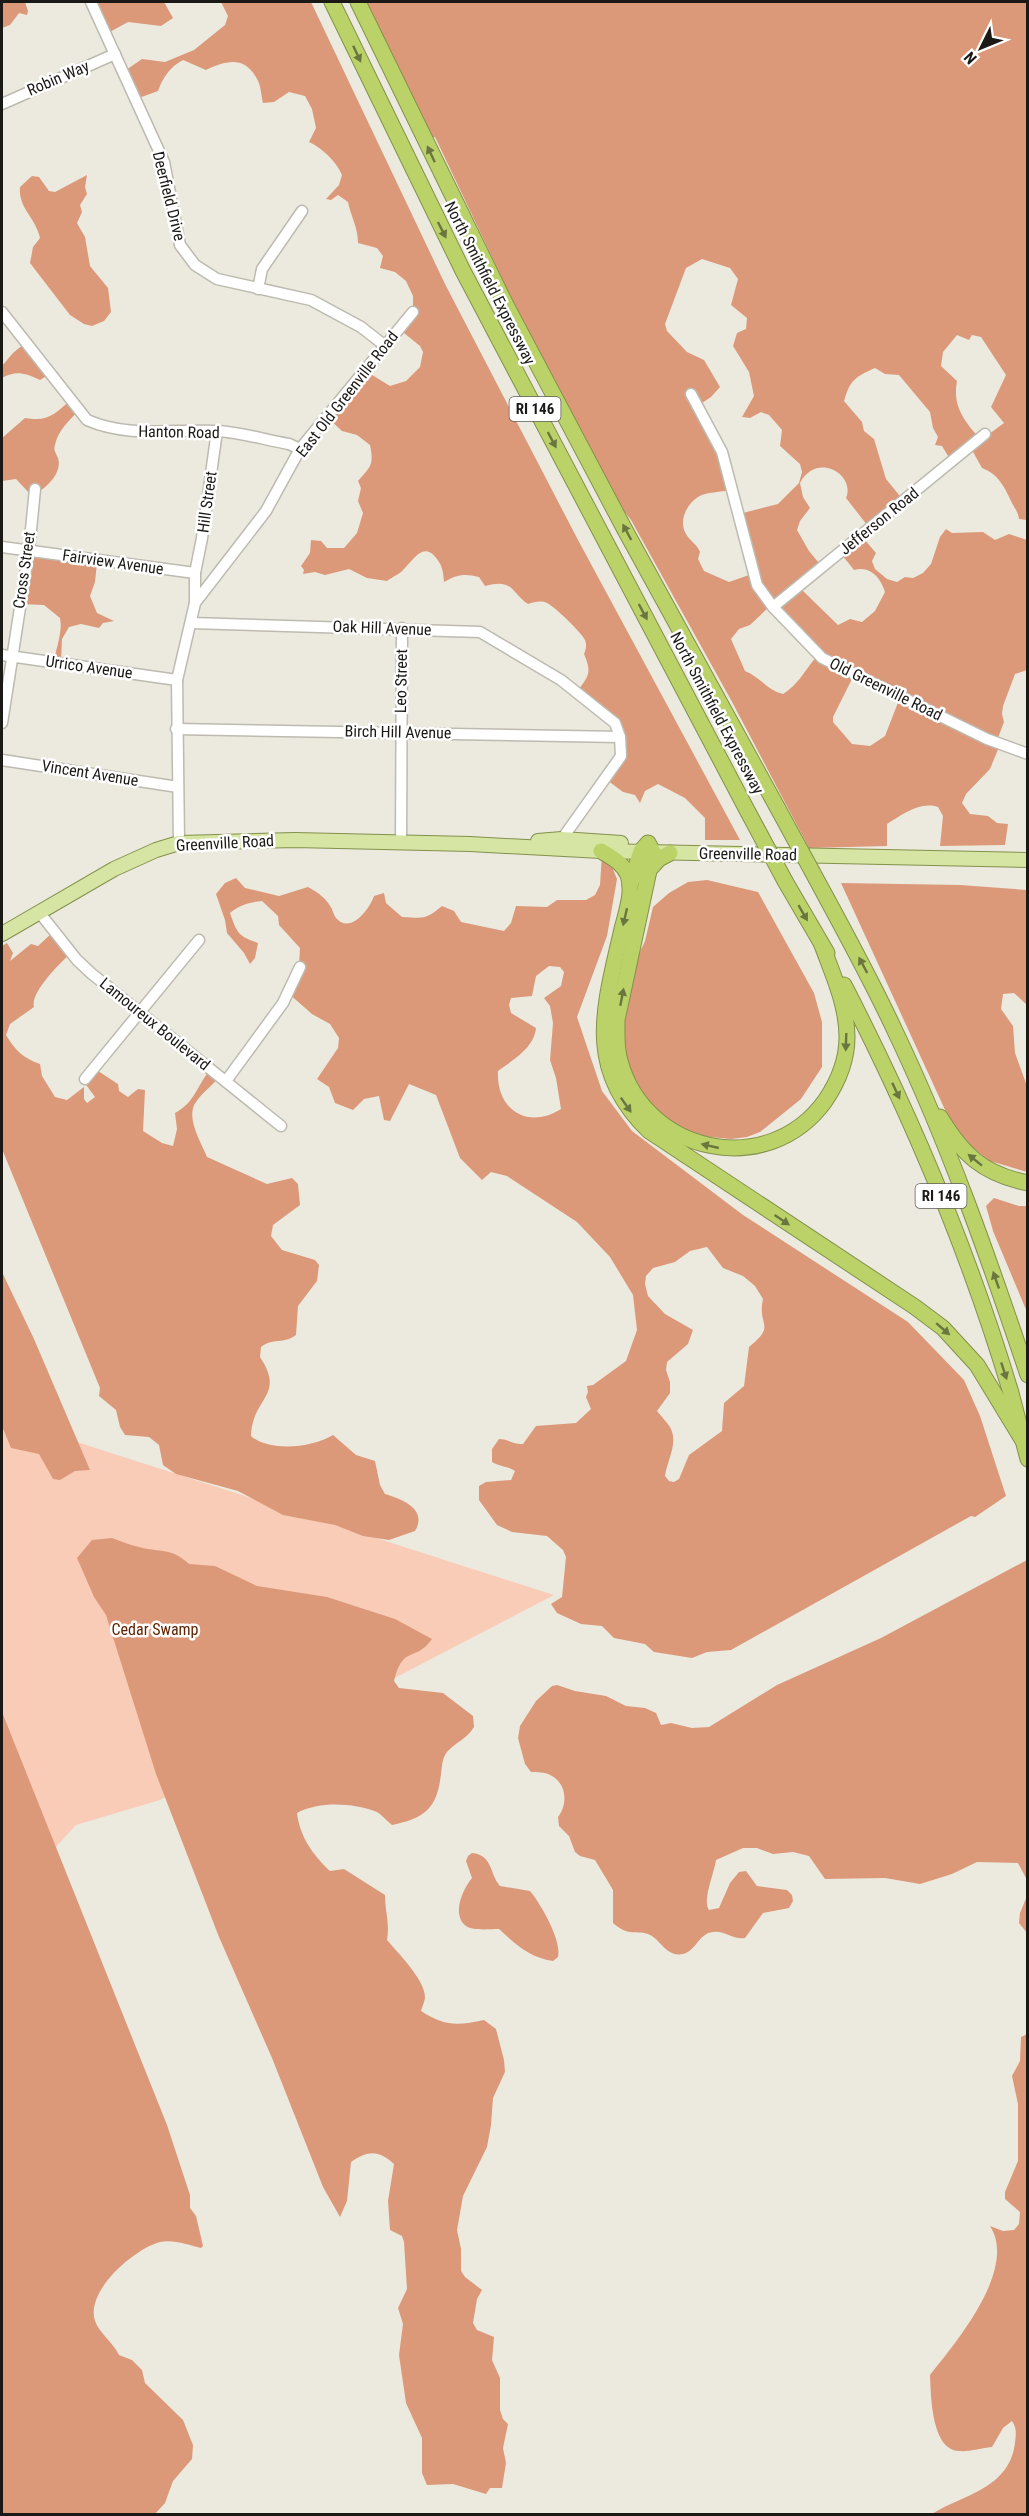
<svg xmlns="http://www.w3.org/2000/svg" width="1029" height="2516" viewBox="0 0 1029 2516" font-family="'Roboto Condensed',sans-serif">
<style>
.green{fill:#f9ccb7}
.forest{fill:#dc9979;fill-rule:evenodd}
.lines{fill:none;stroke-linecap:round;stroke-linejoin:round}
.minor-casing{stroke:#bdbab0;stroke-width:13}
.major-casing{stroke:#83914b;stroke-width:16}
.highway-casing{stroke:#83914b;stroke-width:17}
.minor{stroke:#fff;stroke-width:10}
.major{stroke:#d6e4a4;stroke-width:14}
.highway{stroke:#bbd268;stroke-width:15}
.highway-bridge-casing{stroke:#83914b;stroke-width:17;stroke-linecap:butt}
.highway-bridge{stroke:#bbd268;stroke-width:15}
.oneway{fill:#6a763f}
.labels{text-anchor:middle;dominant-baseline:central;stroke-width:5;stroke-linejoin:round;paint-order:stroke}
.shield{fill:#fff;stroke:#5f5e5c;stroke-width:1.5}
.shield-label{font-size:15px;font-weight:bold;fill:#1a1916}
.street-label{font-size:16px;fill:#1a1916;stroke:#fff}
.park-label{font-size:16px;fill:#5f2300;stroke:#fff}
</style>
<rect width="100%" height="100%" fill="#ece9df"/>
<path class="green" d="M2 1418 554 1595 160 1800 76 1825 44 1860 2 2007Z"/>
<g class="forest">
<path d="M2 2H25L28 11 27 15 19 13 10 25 2 28Z"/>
<path d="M92 2H164L173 18 161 26 128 22 108 33Z"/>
<path d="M221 2H311L445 284 578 540 740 840H705V818L685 798 658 784 645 791 640 803 635 795 623 792 607 780 616 764 617 730 577 692C589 675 592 673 584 654 586 649 587 645 585 640 582 633 554 606 547 603 541 600 534 602 528 604 511 593 514 578 485 586L479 577C464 573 456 575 444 582 443 572 443 567 437 559 423 540 413 561 403 570 400 574 392 577 387 581L367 578 349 569 325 575 315 572 303 574 304 570 301 566 310 553 311 540 321 541 327 548H344L357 533 363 513 358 501 361 488 358 481C371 466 374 465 370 445L357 435 342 431 326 416 364 370 390 386 406 381 420 367 423 352 420 346 399 329 413 311V296L406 281 395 272 380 268 383 256 377 248 358 243C358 227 351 217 348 202L338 195 331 200 326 199 339 185 342 175C336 161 322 148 309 142L316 128 312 109 305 96 289 92 274 102 263 103C261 95 261 85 257 79 244 55 226 61 206 70L183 60C170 67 163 77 158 91L136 99 123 72 142 59 165 62 194 50 225 25 228 16Z"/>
<path d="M362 2H1027V520L1019 519C1018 511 1014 508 1011 501 1004 486 998 474 982 468L972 450 953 464 942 446 935 445 938 437 933 428 930 412 899 375 885 374 875 368C855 377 850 380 844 401L862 422 864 431 874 439 886 479 904 501 871 530 846 498C856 475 817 451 800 483L803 497 810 508 800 521 797 530 809 551 823 568 801 589 838 625 850 619 862 622 875 611 885 592C881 578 870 565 854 570L842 555 864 539 876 553 872 561 875 569 887 579 897 582 905 577 913 578 923 573 931 564 940 537 946 529 952 533 983 532 995 540 1009 534 1027 540V670L1015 674 1003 706 1002 714 1004 722 996 743 999 747 990 769 966 794 962 803 970 814 988 816 997 823 1008 824 1005 845 940 846 943 816 938 807C920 801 903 814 887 824V846L809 848 731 700 631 520 621 507 510 295 435 137 428 139ZM702 259 730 268 738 279 731 305 747 318 746 329 737 333 733 346 749 372 754 396 742 417 750 418 761 412 769 415 782 430 780 446 800 464 802 472 799 483 778 504 739 514 752 574 729 582 704 571 698 559 700 552C697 544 690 541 686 534 678 521 687 504 698 497 706 492 721 492 731 490L699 405 711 397 720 387 704 360 687 352 667 331 665 324 686 268ZM957 335 969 340 972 335 981 337 1006 375 991 407 1004 423 981 440C965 422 952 407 957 381L941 366 943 352ZM770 606 797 641 817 656C805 670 798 685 783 694 767 690 760 677 745 671L731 639 739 629 750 625ZM853 677 899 700 885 736 870 746 852 744 833 722V717Z"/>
<path d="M87 175 85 187 87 194 80 205 82 212 77 223 85 237 90 266 108 288 111 312 104 321 92 326 84 324 70 315 30 263 33 247 40 238C36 218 18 208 20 187L32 176 39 177 49 191 55 192Z"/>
<path d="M30 339 51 373 40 380C25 373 16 370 2 378V366L13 353Z"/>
<path d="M73 398 80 409C70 420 58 430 55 445 53 450 56 453 58 458 63 474 44 490 32 496L16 479 2 481V438L25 418C50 422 54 414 73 398Z"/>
<path d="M28 553 97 563 95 582 90 596 97 613 114 621 103 623 99 628 81 624 69 627 62 639 61 662H54C56 647 63 632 60 618L44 605 20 604Z"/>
<path d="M606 852 617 879 607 936 577 1017 602 1091 632 1131 743 1215 908 1322 964 1380 980 1416 1006 1496 975 1517 971 1516 731 1650 707 1652 692 1658 654 1652 645 1644 614 1638 602 1626 581 1624 557 1613 551 1604 562 1597 566 1557 563 1550 547 1536 512 1532 497 1525 479 1500V1486L486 1482 511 1480 515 1471C508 1466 500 1467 492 1462V1449L499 1439C508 1439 514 1445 523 1444L536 1426 576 1423 591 1409 586 1397 588 1392 587 1386 593 1385 626 1361 637 1330 633 1295 610 1257 577 1222 507 1176 491 1172 482 1180 460 1158 436 1095 409 1084 390 1121 384 1120 379 1096 364 1099 353 1110 335 1103 329 1087 317 1079 338 1048 339 1038 330 1024 312 1014 288 993 299 966 300 948 279 925 278 916 262 901C250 902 239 905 230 913 237 933 238 936 258 943L255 958 250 964 244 953 227 933 225 920 216 894 225 883 236 878 245 888 279 896 308 887C319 893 326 898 332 909 332 910 335 917 336 918 351 935 370 908 374 896L384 893 386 903 402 917C424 918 425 920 442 906L454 911 461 922 504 931 511 923 516 906 547 907 557 900H586L595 895 600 885 602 854ZM549 966 560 967 564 972 561 986 544 998 550 1006 553 1023 550 1060 556 1078 561 1109C528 1130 496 1110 498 1071 513 1060 534 1048 536 1028L511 1013 509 1005 511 998 532 996 536 976ZM707 1247 723 1268 743 1276 755 1286 763 1299C757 1327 777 1324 749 1347L744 1386 724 1403 722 1431 689 1455 679 1479 674 1482 669 1481 665 1476C667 1460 679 1443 670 1427 666 1421 661 1416 657 1411L670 1393V1382L666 1370 667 1362 688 1344 693 1330 665 1314 648 1296 645 1284 646 1276 653 1268 675 1262 690 1251Z"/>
<path d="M707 880 758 892 814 993 822 1022V1067L801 1099 760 1132 747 1137 731 1139 700 1136 664 1126 639 1100 621 1049 627 980 645 941 653 907 669 893 688 882Z"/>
<path d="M841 883 960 885 1027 890V1005L1014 993 1003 994 1001 1009 1013 1026 1015 1053 1027 1086V1172L990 1161 957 1136Z"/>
<path d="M52 933 70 954C59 964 30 993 34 1007L10 1024 6 1035C15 1050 23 1058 40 1064L42 1076 55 1097 67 1100 84 1087V1099L87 1103 95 1097 84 1082 95 1069 118 1084 119 1091 128 1097 138 1089 145 1090 143 1131 162 1143 173 1146 177 1129 175 1113C195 1102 196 1088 209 1071L219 1077C212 1086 202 1093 196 1102 185 1117 201 1142 207 1157L267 1184 292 1178 298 1184 300 1205 273 1225 271 1236 282 1250 315 1260 319 1265 317 1281 298 1306 296 1335C284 1344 272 1338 261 1347L260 1357C286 1396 252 1397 251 1436 269 1452 312 1448 333 1435L356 1455 375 1461 380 1485 385 1494C402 1499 428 1509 415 1531L389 1540 363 1536 335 1525 283 1515 238 1491 176 1474 163 1465 159 1445 149 1437 125 1435 120 1427 116 1410 99 1396 100 1388 2 1149V946L7 943 13 953 10 961 31 944 38 946Z"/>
<path d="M994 1198 1019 1206H1027V1312L993 1231 986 1206Z"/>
<path d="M2 1272 34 1339 90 1470 75 1471 60 1480 53 1479 39 1454 11 1448 2 1426Z"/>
<path d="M112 1538C121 1541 130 1545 139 1547 161 1553 171 1547 189 1564L215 1566 257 1586 327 1597 395 1619 432 1639C415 1663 403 1644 394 1681L399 1688 443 1693 473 1716 474 1727C467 1739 456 1742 447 1752 442 1758 442 1767 441 1774 437 1809 425 1818 392 1825 387 1821 382 1815 377 1812 353 1803 320 1801 297 1813 300 1837 313 1855 330 1871L344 1869 385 1895C385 1911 390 1924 387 1940 398 1953 425 1980 425 1997 425 2001 422 2007 421 2011 444 2026 457 2026 484 2020L496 2029 504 2060 505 2072 493 2098 491 2125 487 2147 463 2196 457 2230 461 2249V2271L465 2277 482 2290 477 2299 473 2323 477 2330 494 2337 492 2360 500 2378V2410L503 2419 508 2424 503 2448 506 2463 502 2488H490L486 2494 453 2484 427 2485 422 2473V2438L406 2403 399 2355 403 2324 398 2308 407 2289 404 2242 402 2236 390 2230 388 2201 394 2164C379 2150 368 2150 351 2162L347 2201 340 2217 323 2187 272 2058 219 1937 156 1774 106 1615 94 1597 77 1558 92 1540Z"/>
<path d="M1027 1560V1880L1018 1863 977 1862 952 1874 920 1884 885 1878 825 1879 809 1856 793 1852 773 1854 757 1848H743L716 1860C714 1874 702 1900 709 1910L719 1908 730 1883 739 1872 746 1871 757 1886 787 1890 792 1895 793 1901 789 1908 763 1913 745 1938C733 1940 724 1930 713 1932 699 1933 696 1951 683 1954 668 1957 663 1944 652 1936 639 1928 631 1939 613 1923V1890L595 1860 580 1856 575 1852 569 1836 559 1826 558 1817C568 1804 567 1783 550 1775 545 1772 537 1772 531 1772L525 1764 518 1738 520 1726 536 1701 552 1686 557 1685 575 1691 606 1696 626 1706 645 1708 656 1713 661 1725 671 1723 692 1728 709 1727 777 1685 881 1638Z"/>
<path d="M2 1712 167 2125 190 2195V2208L196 2216 203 2246 201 2248C189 2245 173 2239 160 2242 134 2249 85 2291 95 2321 99 2333 113 2342 119 2355L132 2360 142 2370 145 2383 183 2420 193 2445 192 2459 173 2481 165 2503 155 2514H2Z"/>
<path d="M472 1853C493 1855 489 1873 500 1886L530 1891C541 1904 562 1941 558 1957L553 1961C530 1958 515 1944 499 1929 490 1929 473 1931 466 1926 451 1914 463 1889 472 1878L466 1861 468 1856Z"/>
<path d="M1027 1896V1933L1019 1923 1020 1913Z"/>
<path d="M1027 2034V2514H932C964 2494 1009 2489 1015 2443 1016 2433 1017 2429 1012 2421L1003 2428 992 2447C981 2448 969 2452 959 2451 931 2450 931 2394 930 2375 956 2342 1018 2269 990 2226L1003 2231 1014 2230 1019 2224 1020 2212 1005 2199V2192L1018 2161V2104L1012 2076 1020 2061 1021 2037Z"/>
</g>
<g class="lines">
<defs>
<g id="minor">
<path d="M91 2 164 162 180 245 195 265 217 279 311 300 361 327 384 345"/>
<path d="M2 104 115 54"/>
<path d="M258 289 262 269 302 211"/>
<path d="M2 312 87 420C128 438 172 429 216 431 240 432 266 440 289 444L300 449"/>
<path d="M691 394 722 452 757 585 773 607 822 658 987 739 1028 754"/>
<path d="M2 547 195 573V603"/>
<path d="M195 573 202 538 217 431"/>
<path d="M773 607 985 434"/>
<path d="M191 623 480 632 561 680 615 723 620 737 621 756 562 839"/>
<path d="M2 655 177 680"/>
<path d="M2 723 29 550 35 489"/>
<path d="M176 729 620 737"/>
<path d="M2 760 178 787"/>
<path d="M401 842 402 628"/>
<path d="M179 843 177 680 195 603 266 511 300 449 413 312"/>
<path d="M39 912 77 960 92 974 281 1126"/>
<path d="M85 1079 199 940"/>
<path d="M226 1081 283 1003 300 967"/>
</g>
<g id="major">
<path d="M538 841 562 839 621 843"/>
<path d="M2 934 114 869 156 850 179 843 295 840 470 844 601 851 1028 860"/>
</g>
<g id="highway">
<path d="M332 2 463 271 748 812"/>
<path d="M358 2 505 303 625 530 776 805"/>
<path d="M601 851C611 857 623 863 628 875 634 891 626 913 622 929 604 1008 584 1068 649 1131L915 1307 943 1328 977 1365 1022 1439"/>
<path d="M648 871 659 859 670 853"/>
<path d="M813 873C841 925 870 977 895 1031 948 1142 989 1259 1028 1375"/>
<path d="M785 881 827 953"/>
<path d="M630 885 641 851 648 843 653 852 617 1020C617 1034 616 1048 620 1061 645 1154 768 1180 825 1101 838 1082 847 1061 847 1037 847 1005 833 975 822 945"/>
<path d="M844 985C911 1115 969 1252 1011 1393 1017 1415 1022 1437 1028 1459"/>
<path d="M940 1117C963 1155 983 1174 1028 1183"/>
</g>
</defs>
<use href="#minor" class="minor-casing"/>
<use href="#major" class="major-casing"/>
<use href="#highway" class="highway-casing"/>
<use href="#minor" class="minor"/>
<use href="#major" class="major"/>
<use href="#highway" class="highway"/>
<defs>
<g id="highway-bridge">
<path d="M776 805 813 873"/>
<path d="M748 812 785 881"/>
</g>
</defs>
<use href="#highway-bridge" class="highway-bridge-casing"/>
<use href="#highway-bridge" class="highway-bridge"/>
</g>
<defs><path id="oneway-solid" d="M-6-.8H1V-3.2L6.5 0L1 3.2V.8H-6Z" transform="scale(1.5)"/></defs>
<g class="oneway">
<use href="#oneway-solid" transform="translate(357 54) rotate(65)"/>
<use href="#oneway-solid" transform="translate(431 154) rotate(-115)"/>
<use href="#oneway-solid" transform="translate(442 230) rotate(63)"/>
<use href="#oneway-solid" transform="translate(552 440) rotate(62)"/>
<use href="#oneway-solid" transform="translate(627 532) rotate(-118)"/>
<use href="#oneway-solid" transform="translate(643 612) rotate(62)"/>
<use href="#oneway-solid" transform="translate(803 913) rotate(60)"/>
<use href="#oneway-solid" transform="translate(625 917) rotate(103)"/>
<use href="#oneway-solid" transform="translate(863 965) rotate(-118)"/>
<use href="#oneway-solid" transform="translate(622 997) rotate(-79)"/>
<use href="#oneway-solid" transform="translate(846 1042) rotate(92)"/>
<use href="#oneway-solid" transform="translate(896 1091) rotate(65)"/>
<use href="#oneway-solid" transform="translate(626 1105) rotate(55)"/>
<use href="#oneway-solid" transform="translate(710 1146) rotate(-167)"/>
<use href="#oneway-solid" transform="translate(975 1160) rotate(-141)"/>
<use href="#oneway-solid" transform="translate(782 1220) rotate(34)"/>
<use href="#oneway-solid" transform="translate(996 1280) rotate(-109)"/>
<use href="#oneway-solid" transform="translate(943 1329) rotate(41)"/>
<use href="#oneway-solid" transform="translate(1004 1371) rotate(72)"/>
</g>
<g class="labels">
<g class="shield">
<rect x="509.5" y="397" width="51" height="24" rx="4.5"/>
<rect x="915.5" y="1184" width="51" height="24" rx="4.5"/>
</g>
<g class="shield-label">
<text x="535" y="409">RI 146</text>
<text x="941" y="1196">RI 146</text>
</g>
<g class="street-label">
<text transform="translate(58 78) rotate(-23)">Robin Way</text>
<text transform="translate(169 196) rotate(76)">Deerfield Drive</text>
<text transform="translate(490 283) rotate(63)">North Smithfield Expressway</text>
<text transform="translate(347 394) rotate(-52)">East Old Greenville Road</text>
<text transform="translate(179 432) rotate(1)">Hanton Road</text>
<text transform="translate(207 502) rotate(-82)">Hill Street</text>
<text transform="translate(879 521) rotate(-39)">Jefferson Road</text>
<text transform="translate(113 562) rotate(8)">Fairview Avenue</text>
<text transform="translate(24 570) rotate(-82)">Cross Street</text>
<text transform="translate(382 628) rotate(2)">Oak Hill Avenue</text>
<text transform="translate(89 667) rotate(8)">Urrico Avenue</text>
<text transform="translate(401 681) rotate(-89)">Leo Street</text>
<text transform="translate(886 689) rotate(26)">Old Greenville Road</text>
<text transform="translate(717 713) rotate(62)">North Smithfield Expressway</text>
<text transform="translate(398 732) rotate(1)">Birch Hill Avenue</text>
<text transform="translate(90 773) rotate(9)">Vincent Avenue</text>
<text transform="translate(225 843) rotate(-3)">Greenville Road</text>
<text transform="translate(748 854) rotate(1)">Greenville Road</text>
<text transform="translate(155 1024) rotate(39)">Lamoureux Boulevard</text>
</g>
<g class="park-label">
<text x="155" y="1629">Cedar Swamp</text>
</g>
</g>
<rect width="1029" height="2516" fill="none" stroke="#1a1916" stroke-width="6"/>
<g transform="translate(981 48) rotate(227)" stroke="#ffffff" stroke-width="4.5" paint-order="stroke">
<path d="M0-4.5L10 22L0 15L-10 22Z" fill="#1a1916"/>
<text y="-9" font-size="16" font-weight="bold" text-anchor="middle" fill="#1a1916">N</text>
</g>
</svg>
